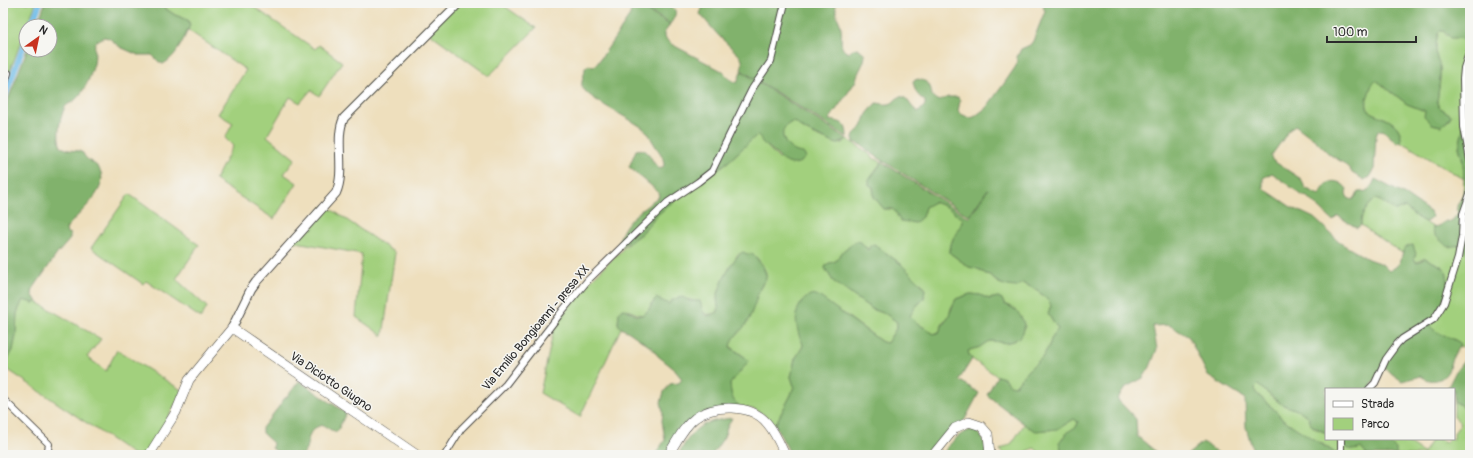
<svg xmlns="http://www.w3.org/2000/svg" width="1473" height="458" viewBox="0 0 1473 458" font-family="Pangolin,sans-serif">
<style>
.green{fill:#a2d07d;stroke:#667e54}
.forest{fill:#81b26c;stroke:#566e4c}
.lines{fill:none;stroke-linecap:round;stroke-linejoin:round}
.canal{stroke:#6ebce8;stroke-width:6}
.minor-casing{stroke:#484641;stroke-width:8}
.tertiary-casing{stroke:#484641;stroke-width:10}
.secondary-casing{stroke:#484641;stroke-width:10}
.minor{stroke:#fff;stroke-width:6}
.tertiary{stroke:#fff;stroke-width:8}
.secondary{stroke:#fff;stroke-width:9}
.labels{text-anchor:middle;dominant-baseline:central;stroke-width:3;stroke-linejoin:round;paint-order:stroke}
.street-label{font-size:12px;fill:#2b2b2b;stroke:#f6f6f2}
</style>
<rect width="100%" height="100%" fill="#f6f6f2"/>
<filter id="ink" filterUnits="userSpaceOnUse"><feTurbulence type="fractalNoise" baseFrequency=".025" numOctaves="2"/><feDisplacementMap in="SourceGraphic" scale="8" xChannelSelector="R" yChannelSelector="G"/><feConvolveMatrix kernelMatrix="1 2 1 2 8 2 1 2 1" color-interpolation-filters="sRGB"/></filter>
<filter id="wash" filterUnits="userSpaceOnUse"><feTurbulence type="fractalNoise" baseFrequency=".012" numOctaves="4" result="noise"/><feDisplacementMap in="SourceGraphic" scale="16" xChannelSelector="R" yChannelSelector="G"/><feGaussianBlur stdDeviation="0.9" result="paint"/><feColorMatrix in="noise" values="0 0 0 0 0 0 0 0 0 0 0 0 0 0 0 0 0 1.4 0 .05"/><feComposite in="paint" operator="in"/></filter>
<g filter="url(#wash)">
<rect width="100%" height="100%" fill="#eedfbd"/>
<g class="green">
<path d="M3 3H36L3 89Z"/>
<path d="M157 3H248L315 49 319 45 342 62 319 96 311 90 300 103 290 97 267 136 295 159 284 174 297 183 274 219 215 180 233 146 225 138 233 123 218 114 246 70 188 30 190 25 188 20 175 15Z"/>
<path d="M457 3H500L536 28 489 76 428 32Z"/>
<path d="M1439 31H1444L1446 35 1460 38 1470 43V48L1464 55 1460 73 1463 84V129L1459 147 1463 161 1464 179 1401 142C1403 116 1370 118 1367 107 1365 99 1371 90 1372 82L1376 80 1407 104 1425 111V116L1432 124 1441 126 1449 120 1451 115 1439 107 1437 103C1438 92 1441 79 1440 68 1440 65 1438 62 1437 59 1435 51 1436 38 1439 31Z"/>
<path d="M792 122 797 123C803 132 827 140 838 144L843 143 847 139 868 153 873 158 882 162 877 168 873 187 874 197 884 209H893L897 212 898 217H922L925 207 934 202 947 207 963 219C960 231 950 237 950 253L969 267 978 269 986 274 990 275C1002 291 1008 281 1021 283 1029 284 1048 298 1052 305L1049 309 1058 330 1052 337 1049 346 1042 358 1027 371 1015 386H1010L1004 378 997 376 972 359 969 355 968 351C972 349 973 349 977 348 982 347 986 341 991 341 1008 342 1017 346 1025 327L1016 310 1004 304 1002 299 998 297 989 299 980 295 970 294 956 299 951 308 949 316 943 323 939 332 934 334 917 323 910 316 914 309 924 298 925 288 922 284 915 279 901 264 874 244 868 250 865 246 856 241 844 250 836 261 827 264 825 268 833 281 852 295 872 309 886 314 897 322V327L887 343 882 342 843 313 803 301 801 305 800 337 803 341V346L795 359 791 377 794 386 791 395 775 425C769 419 761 411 752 409 749 408 745 408 742 407 731 405 731 393 730 384L748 361 746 358 730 346V341L747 323 759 291 766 278V273L762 264 756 257 738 254 726 274 720 288 717 297 719 311C712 315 707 316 701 311V306C688 296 684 299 669 304L656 298C645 312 648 321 627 309L619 313 618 323 621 328 580 417 540 393 555 324 588 283 631 241 642 233 661 210 729 161 757 134 761 137 763 142 779 159 798 153C790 151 778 137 784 128 786 125 790 123 792 122Z"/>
<path d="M129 194 199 245 176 279 207 307 201 318 146 281 143 284 91 248Z"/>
<path d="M1375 199 1401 209 1405 207 1416 217 1433 227C1432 242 1449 240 1459 245 1463 247 1467 252 1470 256V338L1465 346 1459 347 1460 343C1452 337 1436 334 1431 327L1432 322 1448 291 1447 281V276L1446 271 1443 267 1425 258 1416 262 1414 258 1404 249 1402 253 1361 225C1360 214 1368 207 1375 199Z"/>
<path d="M325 205 395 253 383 336 356 317 362 254 291 241Z"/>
<path d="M23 299 33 303 37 302 101 339 87 357 106 371 117 350 183 391 146 455H134L4 367 13 350 17 313Z"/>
<path d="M1258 385 1273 398 1285 406 1290 407 1304 413 1308 416 1314 428 1326 433V439H1335L1342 446 1361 448 1367 455H1338L1321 443 1308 437 1280 417 1278 413 1256 393 1255 388Z"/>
<path d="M1454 401 1470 411V455H1395L1396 449 1390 443 1393 439H1402L1423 453 1432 439H1440L1446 443 1449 439H1454V433L1461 423 1454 417Z"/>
<path d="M1074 419 1078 422 1077 426 1062 438 1061 452 1063 455H1043L1034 448 1022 454 1003 455 1000 450 1012 443 1025 423C1029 427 1033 428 1039 429 1055 432 1061 427 1074 419Z"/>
</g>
<g class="forest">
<path d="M45 3H157L175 15 188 20 190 25C184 38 177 57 163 64L159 62 152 55H138L120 47 109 38 104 37 95 42C94 51 96 59 93 67 90 78 84 92 75 100 72 103 68 103 65 107 60 117 56 136 61 147L69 150 79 151 83 153C86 162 96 162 100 170 110 191 76 214 66 229L67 233 70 234V239L57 254 33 289 32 294 37 302 33 303 23 300 17 313 16 336 13 350 4 367 3 366V113L27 50H50V26H37Z"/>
<path d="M637 3C653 3 689 0 670 24Z"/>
<path d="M704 3H835C836 7 836 12 837 16 838 20 841 24 841 28 843 38 837 49 849 53L853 49 858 48 865 54C865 65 857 71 856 81L829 120C841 122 847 122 847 137L741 70C743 64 743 60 739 55L718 35 700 14Z"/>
<path d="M1045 3H1470V43L1460 38H1451L1444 31H1439C1436 38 1435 51 1437 59 1438 62 1440 65 1440 68 1441 79 1438 92 1437 103L1439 107 1451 115C1449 120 1446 123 1441 126L1432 124 1424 116 1425 111 1407 104 1376 80 1372 83C1371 90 1365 99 1367 107 1370 118 1403 116 1401 142L1397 143 1383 130 1378 131 1376 136 1374 169 1369 177 1364 180 1352 173 1350 169 1342 162 1329 154 1315 140 1295 125 1291 128 1271 156 1272 160 1301 179 1305 188 1319 195C1322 191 1324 187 1327 184 1333 178 1343 183 1347 189L1346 194 1348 198 1353 200 1359 192C1371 191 1370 190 1375 179L1405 195 1430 212 1432 217 1429 220 1425 222 1416 217 1405 207 1396 211 1379 200 1375 199C1368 207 1360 214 1361 225L1357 228 1338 216 1333 221 1308 197 1303 196 1272 173 1263 178V188L1291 207 1314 218 1342 244 1368 259 1382 264 1389 271C1393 269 1398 266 1400 262 1403 254 1402 246 1413 245L1416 254 1414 258 1416 262 1421 261 1425 258 1443 267 1446 271 1447 276V281L1448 291 1432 322 1431 327C1436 334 1452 337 1460 343 1459 348 1455 352 1453 357 1450 361 1450 367 1448 371 1442 382 1430 383 1421 376L1402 381 1384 368 1371 386 1376 389H1326V433L1311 425 1308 416 1300 411 1281 404 1258 385 1255 388 1256 393 1278 413 1280 417C1299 431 1319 442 1338 455H1251L1253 451 1246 427 1245 399 1208 376 1189 337 1169 325 1153 326 1157 349 1150 367 1143 378 1126 387 1117 399 1136 419 1137 436 1155 451 1151 455H1063L1059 442 1069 431 1077 426 1078 422 1074 419 1058 429 1036 431 1028 427 987 395 997 376 1004 378 1010 385 1015 386 1027 371 1042 358 1049 346 1052 337 1058 329 1048 314 1051 305C1046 295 1032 287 1022 283L1018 287C1007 287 997 284 990 275L986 274 978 269 969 267 950 253C950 237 960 231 963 219L947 207 934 202 925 207 922 217 915 223 900 221C895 212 896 207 884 209L874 197 873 187 869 185V180L882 162 969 218 988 189 969 216 868 151 863 146 854 142 853 138 855 133 862 127 867 114 876 103C880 103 885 105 889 104 895 103 897 95 903 97 909 99 911 109 919 112L925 105V101C916 95 915 91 913 81L918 79C921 80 927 81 929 85 934 93 928 96 939 101L948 97H958L960 101 958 111 961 114 970 118 974 117 986 108 1003 85 1016 66 1017 57 1021 49 1030 45 1033 41 1045 11 1043 7Z"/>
<path d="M636 4 670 25 664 33V37L671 44 722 71 732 81 737 83 739 78 741 71 847 139 846 140 838 144 834 143 807 131 799 126 797 123 792 122C788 124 784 127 783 131 781 143 793 153 803 153L806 157C793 172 781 160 772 150 769 147 764 144 762 142 760 138 761 137 757 135L729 161 717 170 697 181 654 218 642 233 622 247 619 243C621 228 632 217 643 209 649 205 652 200 659 197L658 192 655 189 629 167 636 150C651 146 650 163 660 169L664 166C664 155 658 151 653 142 650 137 649 133 645 130 633 119 586 99 582 86 581 80 585 74 585 68L589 65 593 67 597 64 629 17 632 8Z"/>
<path d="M1470 48V256L1459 245 1449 247C1443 243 1432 235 1433 227L1438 226 1446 221 1451 222 1458 213 1457 206 1463 194 1464 179 1463 161 1459 147 1463 129V84L1460 73 1464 55Z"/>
<path d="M856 241 861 242 868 250 870 246 874 244 901 264 925 288 924 298 914 309 910 316 917 323 934 334 939 332C942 325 947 320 949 315 952 309 953 304 956 299L970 294 980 295 989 299 998 297 1002 299 1004 304C1008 306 1012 307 1015 310 1028 321 1028 338 1009 342 1003 344 997 341 991 341 986 341 982 347 977 348 973 349 972 349 968 351L969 355 972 359 959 380 979 393 964 421 937 444 929 455H791L775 425 791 395 794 386 791 377 795 359 803 346C803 342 800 339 799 335 795 321 794 308 806 298 811 293 815 294 820 297L882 342 887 343 897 327V322L886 314 872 309 852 295 833 281 825 268 827 264 836 261 844 250Z"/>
<path d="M743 252 747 254H752C758 259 764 267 766 275 767 279 763 282 761 286 756 298 753 313 746 324 741 332 731 338 730 347L746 358 749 361 730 384C731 395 732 401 741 407L706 412 666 455H655L665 440 662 421 663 412 661 402 664 392 670 384 679 383 682 379 673 368 658 356 652 348 629 332 621 328 618 324 619 313 622 309C627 309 630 312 634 314 646 320 651 305 656 298L669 304 672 300 682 297 690 301H700C704 313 702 320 718 312 719 307 717 304 717 299 718 288 733 256 743 252Z"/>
<path d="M1470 353V411L1454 401V389H1447L1456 371Z"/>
<path d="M299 381 346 413 337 432 331 430 323 425C304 429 311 443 303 455 294 455 279 455 272 448L273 443 262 433V428L281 404 282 400 287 397Z"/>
<path d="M732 418 727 427 724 437 712 455H678C694 427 700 422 732 418Z"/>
<path d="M971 430C984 433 985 443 986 455H942C949 445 958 433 971 430Z"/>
<path d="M1336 439H1393L1390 443 1396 449V455H1367L1361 448C1351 453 1343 447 1336 439Z"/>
<path d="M1203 442 1221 455H1222H1187Z"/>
</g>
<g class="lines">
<g class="canal">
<path d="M31 26 40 3"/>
<path d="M3 101 26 40"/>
</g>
</g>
</g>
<g filter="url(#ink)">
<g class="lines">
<defs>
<g id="minor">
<path d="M1470 50 1464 68 1463 79 1464 127 1470 160"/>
<path d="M3 89 8 73"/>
<path d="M1369 389 1375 383 1386 359 1397 344 1402 339 1434 319 1444 303 1458 258 1462 236 1463 214 1470 194"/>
<path d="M3 399 49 444 47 455"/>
<path d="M445 455 461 429 506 384 563 310 588 280 668 202 698 182 712 171 744 105 752 89 771 61 785 3"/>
<path d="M1341 455V439"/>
</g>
<path id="tertiary" d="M232 328 251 289 256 282 336 193C346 171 334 138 344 118L459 3"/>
<g id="secondary">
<path d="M149 455 176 412 189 380 232 328 417 455"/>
<path d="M668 455C676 443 683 427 695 418 715 404 751 404 767 423 775 432 780 444 785 455"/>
<path d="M933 455 955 428 969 422 981 426 988 434 990 455"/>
</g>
</defs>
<use href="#minor" class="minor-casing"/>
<use href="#tertiary" class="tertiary-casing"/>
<use href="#secondary" class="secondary-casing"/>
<use href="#minor" class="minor"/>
<use href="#tertiary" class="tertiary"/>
<use href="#secondary" class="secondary"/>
</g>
</g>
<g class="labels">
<g class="street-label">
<text transform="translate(536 328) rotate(-50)">Via Emilio Bongioanni - presa XX</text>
<text transform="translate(331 382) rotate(34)">Via Diciotto Giugno</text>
</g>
</g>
<rect width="1473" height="458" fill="none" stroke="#f6f6f2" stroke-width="16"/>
<rect x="1325" y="388" width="130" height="52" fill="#f6f6f2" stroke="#a5a5a2"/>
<rect x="1333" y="401" width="20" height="6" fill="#ffffff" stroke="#a5a5a2"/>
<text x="1361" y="408" font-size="12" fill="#2b2b2b">Strada</text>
<rect x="1333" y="418" width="20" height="12" fill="#a2d07d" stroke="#a5a5a2"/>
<text x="1361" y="428" font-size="12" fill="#2b2b2b">Parco</text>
<g transform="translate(38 38) rotate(33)"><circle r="19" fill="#f6f6f2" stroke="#a5a5a2"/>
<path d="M0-3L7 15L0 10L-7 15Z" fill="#c8321e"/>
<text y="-6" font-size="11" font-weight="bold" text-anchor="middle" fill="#2b2b2b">N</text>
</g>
<path d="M1327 36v6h89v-6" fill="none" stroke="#2b2b2b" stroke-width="2"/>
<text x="1333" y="36" font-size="12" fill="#2b2b2b" stroke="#f6f6f2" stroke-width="3" paint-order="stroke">100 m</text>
</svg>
